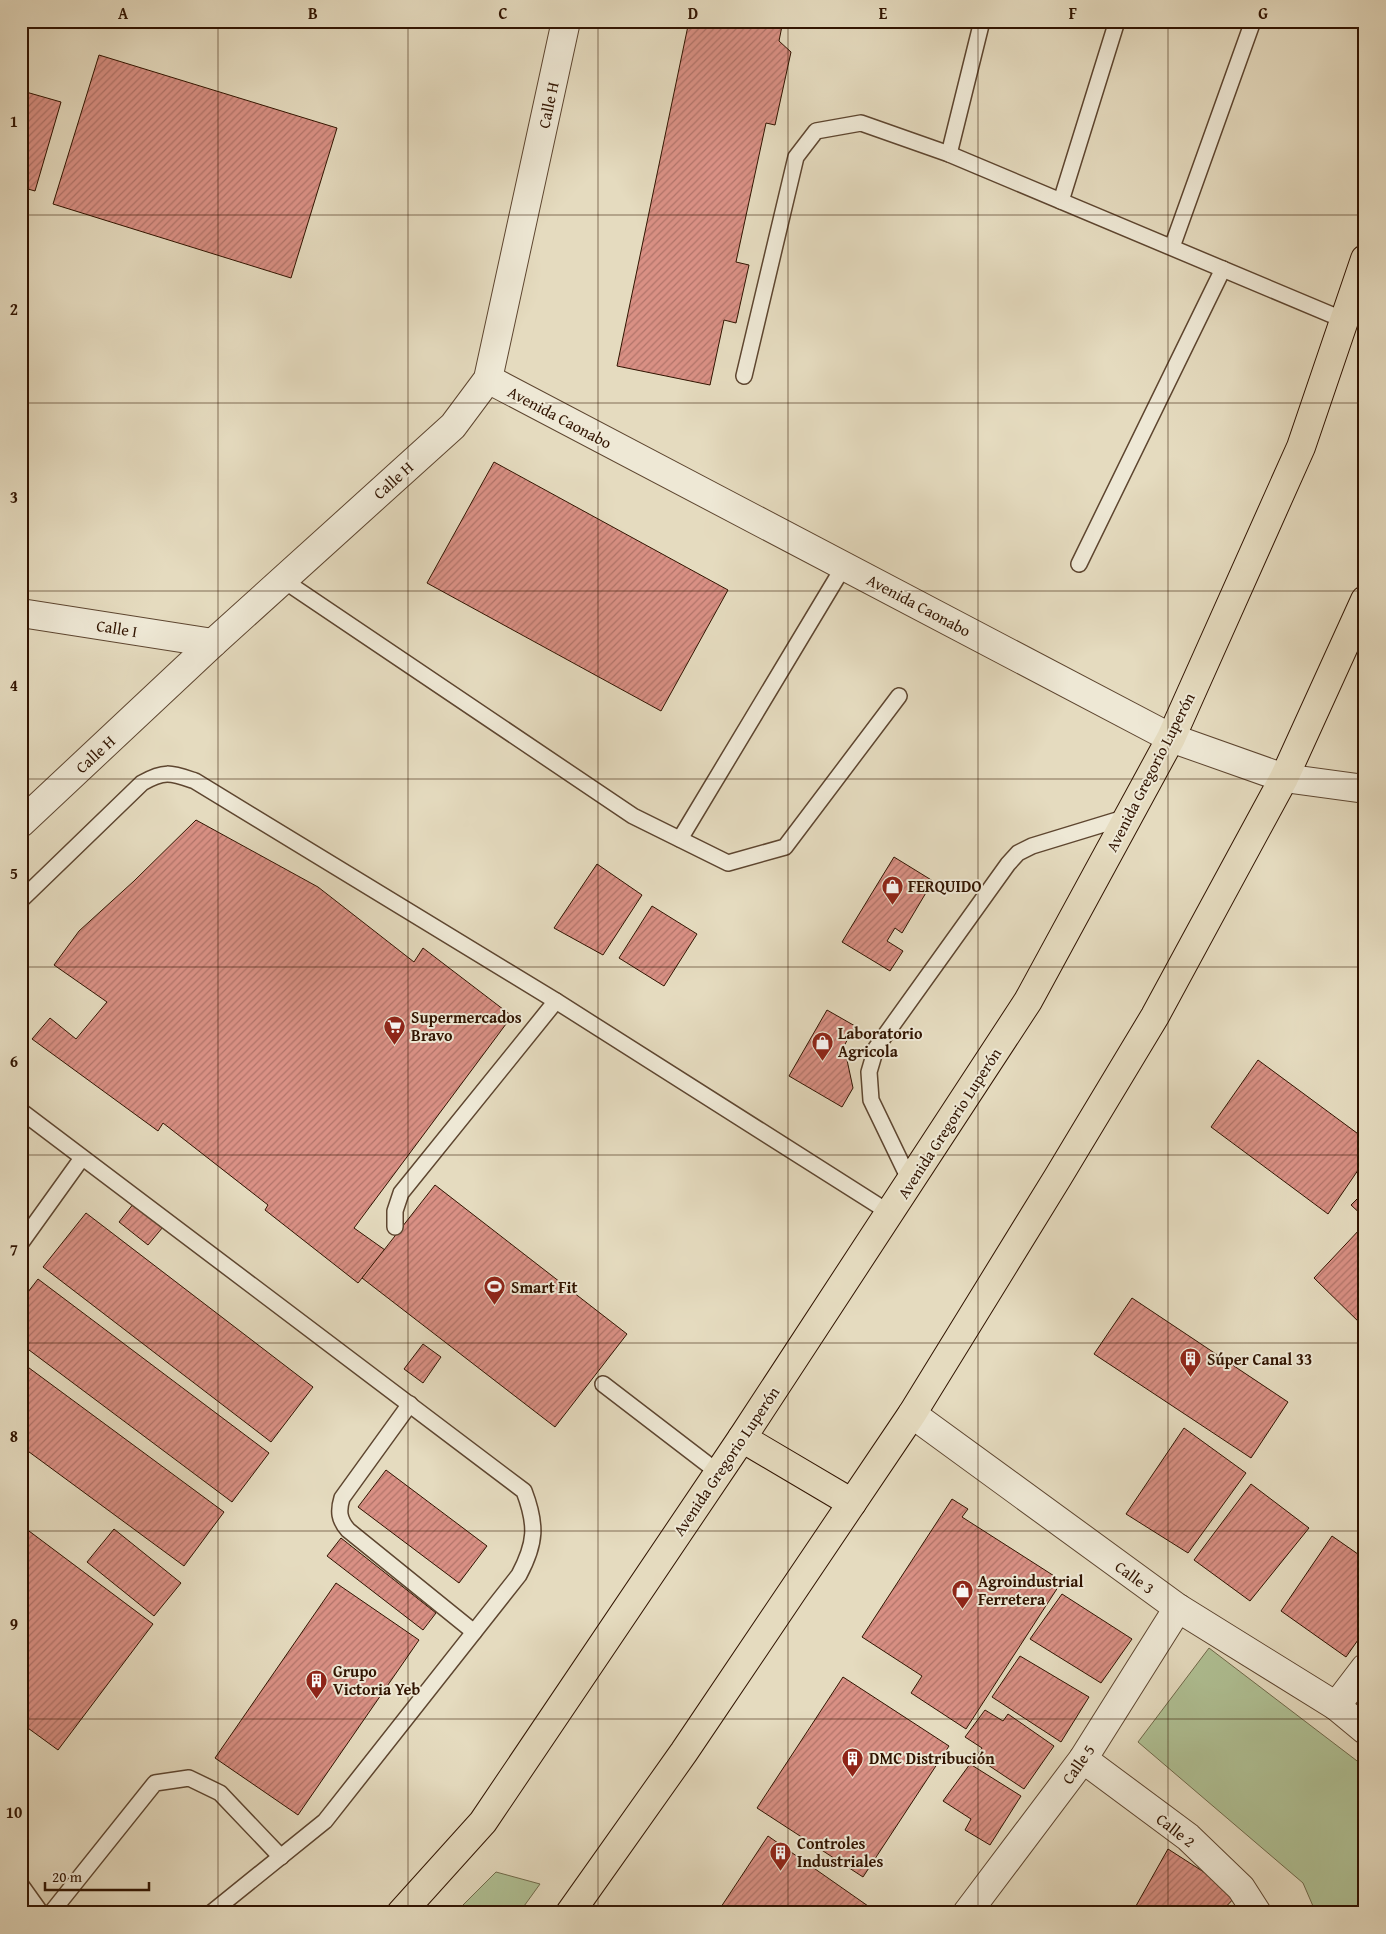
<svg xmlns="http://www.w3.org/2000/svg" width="1386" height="1934" viewBox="0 0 1386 1934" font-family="'Gentium Book Plus',serif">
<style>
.park{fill:#b0c195;stroke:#706a4b}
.building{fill:url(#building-hatch);stroke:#311401}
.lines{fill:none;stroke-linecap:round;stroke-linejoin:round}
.service-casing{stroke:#5e4630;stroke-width:18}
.minor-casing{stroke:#5e4630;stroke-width:30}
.tertiary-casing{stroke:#5e4630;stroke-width:30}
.primary-casing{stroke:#311401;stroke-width:30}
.service{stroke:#eee8d5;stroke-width:15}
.minor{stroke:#eee8d5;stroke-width:28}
.tertiary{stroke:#eee8d5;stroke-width:28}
.primary{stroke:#e5dbbf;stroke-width:28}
.grid{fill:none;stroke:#311401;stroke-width:1;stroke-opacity:0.55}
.labels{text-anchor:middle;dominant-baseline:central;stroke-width:4;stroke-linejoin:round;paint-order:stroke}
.street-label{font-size:16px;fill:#311401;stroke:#eee8d5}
.poi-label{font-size:16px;font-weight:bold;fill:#311401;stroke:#eee8d5;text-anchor:start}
.neatline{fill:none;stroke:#311401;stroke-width:2}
.grid-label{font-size:16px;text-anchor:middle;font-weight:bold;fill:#311401}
</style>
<defs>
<pattern id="building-hatch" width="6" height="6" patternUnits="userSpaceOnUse" patternTransform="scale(1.25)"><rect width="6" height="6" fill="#d99084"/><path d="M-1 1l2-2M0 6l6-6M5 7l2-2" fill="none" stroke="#b1746a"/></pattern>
</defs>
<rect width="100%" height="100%" fill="#e5dbbf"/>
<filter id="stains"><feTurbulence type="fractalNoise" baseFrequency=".004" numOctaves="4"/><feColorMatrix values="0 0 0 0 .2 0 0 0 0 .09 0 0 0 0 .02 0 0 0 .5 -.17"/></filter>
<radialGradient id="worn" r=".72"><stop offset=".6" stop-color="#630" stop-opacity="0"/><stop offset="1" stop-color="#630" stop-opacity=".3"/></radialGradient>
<g class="park">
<path d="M1209 1648 1365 1767V1913H1316L1303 1883 1138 1742Z"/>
<path d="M496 1872 540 1884 519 1913H455Z"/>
</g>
<g class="building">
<path d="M689 21H783L779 41 791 52 775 125 766 123 736 262 749 265 736 323 724 320 710 385 617 366Z"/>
<path d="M99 55 337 128 291 278 53 204Z"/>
<path d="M26 92 61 102 35 191 21 187V107Z"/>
<path d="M494 462 728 590 661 711 427 583Z"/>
<path d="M196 820 318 887 414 962 423 948 512 1016 354 1228 385 1250 358 1283 265 1210 268 1205 163 1123 158 1131 32 1039 50 1018 76 1039 107 1002 54 965 79 931 134 881Z"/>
<path d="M894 857 933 881 902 933 895 928 887 941 903 951 890 971 842 942Z"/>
<path d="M597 864 642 895 603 955 554 928Z"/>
<path d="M652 906 697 934 664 986 619 958Z"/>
<path d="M827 1010 855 1026 844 1046 853 1088 842 1107 789 1076Z"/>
<path d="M1258 1060 1365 1139V1160L1328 1214 1211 1127Z"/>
<path d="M435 1185 627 1334 555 1427 362 1278Z"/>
<path d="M1365 1191V1218L1351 1205Z"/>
<path d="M134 1203 163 1227 148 1245 119 1222Z"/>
<path d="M86 1213 313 1387 271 1442 43 1267Z"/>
<path d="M1361 1228 1365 1232V1328L1314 1278Z"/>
<path d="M38 1279 269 1453 232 1502 21 1344V1301Z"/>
<path d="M1132 1298 1288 1402 1251 1458 1094 1354Z"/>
<path d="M423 1344 441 1357 423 1383 404 1369Z"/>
<path d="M21 1362 224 1512 184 1566 21 1446Z"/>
<path d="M1184 1428 1246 1473 1188 1553 1126 1514Z"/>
<path d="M386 1470 487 1546 459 1583 358 1507Z"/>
<path d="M1251 1484 1309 1528 1250 1601 1194 1560Z"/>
<path d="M952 1499 968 1509 962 1517 1062 1581 966 1729 911 1693 922 1676 862 1637Z"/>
<path d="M21 1525 153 1624 58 1750 21 1723Z"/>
<path d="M114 1529 181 1583 154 1616 87 1562Z"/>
<path d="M1332 1536 1365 1559V1630L1346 1657 1281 1611Z"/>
<path d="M341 1538 436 1613 423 1630 327 1556Z"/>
<path d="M336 1583 419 1640 298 1815 215 1758Z"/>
<path d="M1062 1594 1132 1639 1101 1683 1030 1639Z"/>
<path d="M1020 1656 1089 1697 1061 1742 992 1697Z"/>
<path d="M843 1677 949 1746 863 1877 757 1808Z"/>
<path d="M985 1710 1003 1721 1008 1714 1054 1746 1024 1789 976 1757 982 1748 965 1737Z"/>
<path d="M970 1764 1021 1796 990 1845 965 1830 971 1819 943 1801Z"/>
<path d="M768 1836 868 1906 864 1913H717Z"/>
<path d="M1168 1849 1238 1894 1220 1913H1132Z"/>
</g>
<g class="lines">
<defs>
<g id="service">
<path d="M949 154 982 21"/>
<path d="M1061 201 1117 21"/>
<path d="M1172 247 1253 21"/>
<path d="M744 376 796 157 816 131 861 123 949 154 1344 320"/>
<path d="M1079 564 1223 269"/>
<path d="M283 580 633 816 728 863 785 847 899 696"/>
<path d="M680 839 844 566"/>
<path d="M21 900 142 783C165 770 171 773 195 781L556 1001 890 1213"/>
<path d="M21 1111 524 1491C537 1525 536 1543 519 1575L325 1821 211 1913"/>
<path d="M910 1181 871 1100 869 1072 876 1048 1008 864 1018 853 1032 846 1127 817"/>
<path d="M395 1227V1211L401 1193 556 1001"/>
<path d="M21 1243 82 1158"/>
<path d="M603 1384 719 1473"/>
<path d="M410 1404 342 1498C338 1511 339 1520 348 1530L474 1632"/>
<path d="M21 1885 41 1913"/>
<path d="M51 1913 155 1783 189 1778 220 1793 281 1857"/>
</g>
<g id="minor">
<path d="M488 379 1171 738"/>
<path d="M21 613 213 643"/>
<path d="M21 823 213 643 453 426 488 379 566 21"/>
<path d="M912 1414 1178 1608 1336 1706 1365 1730"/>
<path d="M1336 1706 1365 1668"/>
<path d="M1083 1759 1188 1837 1241 1888 1257 1913"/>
<path d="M967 1913 1083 1759 1178 1608"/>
</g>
<path id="tertiary" d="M1171 738 1284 778 1365 789"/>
<g id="primary">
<path d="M742 1438 852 1503"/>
<path d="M401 1913 483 1822 742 1438 1028 1001 1171 738 1301 447 1365 259"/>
<path d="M570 1913 684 1752 912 1414 1058 1177 1155 1016 1284 778 1365 600"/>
</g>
</defs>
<use href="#service" class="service-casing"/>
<use href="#minor" class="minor-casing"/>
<use href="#tertiary" class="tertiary-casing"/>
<use href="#primary" class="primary-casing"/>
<use href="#service" class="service"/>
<use href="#minor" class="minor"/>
<use href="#tertiary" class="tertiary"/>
<use href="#primary" class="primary"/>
</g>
<path class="grid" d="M218 21V1913M408 21V1913M598 21V1913M788 21V1913M978 21V1913M1168 21V1913M21 215H1365M21 403H1365M21 591H1365M21 779H1365M21 967H1365M21 1155H1365M21 1343H1365M21 1531H1365M21 1719H1365"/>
<defs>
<symbol id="shop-pin" viewBox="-11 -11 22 30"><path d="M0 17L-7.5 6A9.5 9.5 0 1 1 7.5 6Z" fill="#8f2418" stroke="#eee8d5"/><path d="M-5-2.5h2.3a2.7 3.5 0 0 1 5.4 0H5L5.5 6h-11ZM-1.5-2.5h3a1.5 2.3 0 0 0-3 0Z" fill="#fff"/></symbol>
<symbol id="supermarket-pin" viewBox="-11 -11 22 30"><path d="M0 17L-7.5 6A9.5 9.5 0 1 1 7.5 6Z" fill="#8f2418" stroke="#eee8d5"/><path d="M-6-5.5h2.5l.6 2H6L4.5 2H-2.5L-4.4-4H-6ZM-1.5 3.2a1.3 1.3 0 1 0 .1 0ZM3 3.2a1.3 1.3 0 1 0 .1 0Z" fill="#fff"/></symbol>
<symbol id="stadium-pin" viewBox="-11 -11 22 30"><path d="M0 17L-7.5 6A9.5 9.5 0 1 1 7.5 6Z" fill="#8f2418" stroke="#eee8d5"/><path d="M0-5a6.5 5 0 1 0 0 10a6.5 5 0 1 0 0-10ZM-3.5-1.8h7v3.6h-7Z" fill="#fff"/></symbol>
<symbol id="building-pin" viewBox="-11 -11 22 30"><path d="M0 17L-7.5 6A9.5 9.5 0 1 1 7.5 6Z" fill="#8f2418" stroke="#eee8d5"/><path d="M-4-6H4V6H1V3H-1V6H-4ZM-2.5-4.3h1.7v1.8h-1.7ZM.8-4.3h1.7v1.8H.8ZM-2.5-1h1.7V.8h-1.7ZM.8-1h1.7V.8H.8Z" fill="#fff"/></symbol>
</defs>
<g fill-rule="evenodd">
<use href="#shop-pin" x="880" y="874" width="25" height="34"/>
<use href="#supermarket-pin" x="382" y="1014" width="25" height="34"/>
<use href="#shop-pin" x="810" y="1030" width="25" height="34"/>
<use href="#stadium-pin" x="482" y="1274" width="25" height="34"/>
<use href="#building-pin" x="1178" y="1346" width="25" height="34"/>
<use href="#shop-pin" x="950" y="1578" width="25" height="34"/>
<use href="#building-pin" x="304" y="1668" width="25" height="34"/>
<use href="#building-pin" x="840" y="1746" width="25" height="34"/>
<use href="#building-pin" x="768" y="1840" width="25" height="34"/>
</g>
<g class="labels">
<g class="street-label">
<text transform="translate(548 105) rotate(-78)">Calle H</text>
<text transform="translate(560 417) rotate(28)">Avenida Caonabo</text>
<text transform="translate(393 480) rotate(-42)">Calle H</text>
<text transform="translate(919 605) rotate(28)">Avenida Caonabo</text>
<text transform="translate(117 628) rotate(9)">Calle I</text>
<text transform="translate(95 754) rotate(-43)">Calle H</text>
<text transform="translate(1150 772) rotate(-63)">Avenida Gregorio Luperón</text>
<text transform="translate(949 1123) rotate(-57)">Avenida Gregorio Luperón</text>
<text transform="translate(726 1461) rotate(-56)">Avenida Gregorio Luperón</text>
<text transform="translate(1135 1577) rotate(36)">Calle 3</text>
<text transform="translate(1078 1764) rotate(-55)">Calle 5</text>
<text transform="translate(1176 1830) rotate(38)">Calle 2</text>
</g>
<g class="poi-label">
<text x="908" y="886">FERQUIDO</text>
<text x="411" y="1017">Supermercados<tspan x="411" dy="18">Bravo</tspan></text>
<text x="838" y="1033">Laboratorio<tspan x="838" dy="18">Agricola</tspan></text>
<text x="511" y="1287">Smart Fit</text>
<text x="1207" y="1359">Súper Canal 33</text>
<text x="978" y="1581">Agroindustrial<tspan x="978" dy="18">Ferretera</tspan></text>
<text x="333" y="1671">Grupo<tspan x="333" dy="18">Victoria Yeb</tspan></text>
<text x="869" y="1758">DMC Distribución</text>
<text x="797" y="1843">Controles<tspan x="797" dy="18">Industriales</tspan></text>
</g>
</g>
<rect width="1386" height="1934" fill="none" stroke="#e5dbbf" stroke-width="55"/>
<path d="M45 1882v8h104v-8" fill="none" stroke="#311401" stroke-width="2.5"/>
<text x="52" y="1882" font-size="15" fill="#311401" stroke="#eee8d5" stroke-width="4" paint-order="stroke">20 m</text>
<rect x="28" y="28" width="1330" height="1878" class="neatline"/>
<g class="grid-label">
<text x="123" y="19">A</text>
<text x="313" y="19">B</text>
<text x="503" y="19">C</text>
<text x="693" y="19">D</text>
<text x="883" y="19">E</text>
<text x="1073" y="19">F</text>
<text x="1263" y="19">G</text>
<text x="14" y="127">1</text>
<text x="14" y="315">2</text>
<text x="14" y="503">3</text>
<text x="14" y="691">4</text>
<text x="14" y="879">5</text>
<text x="14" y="1067">6</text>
<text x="14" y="1255">7</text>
<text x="14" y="1442">8</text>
<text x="14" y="1630">9</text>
<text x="14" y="1818">10</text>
</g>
<rect width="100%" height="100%" filter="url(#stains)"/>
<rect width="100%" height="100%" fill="url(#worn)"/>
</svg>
